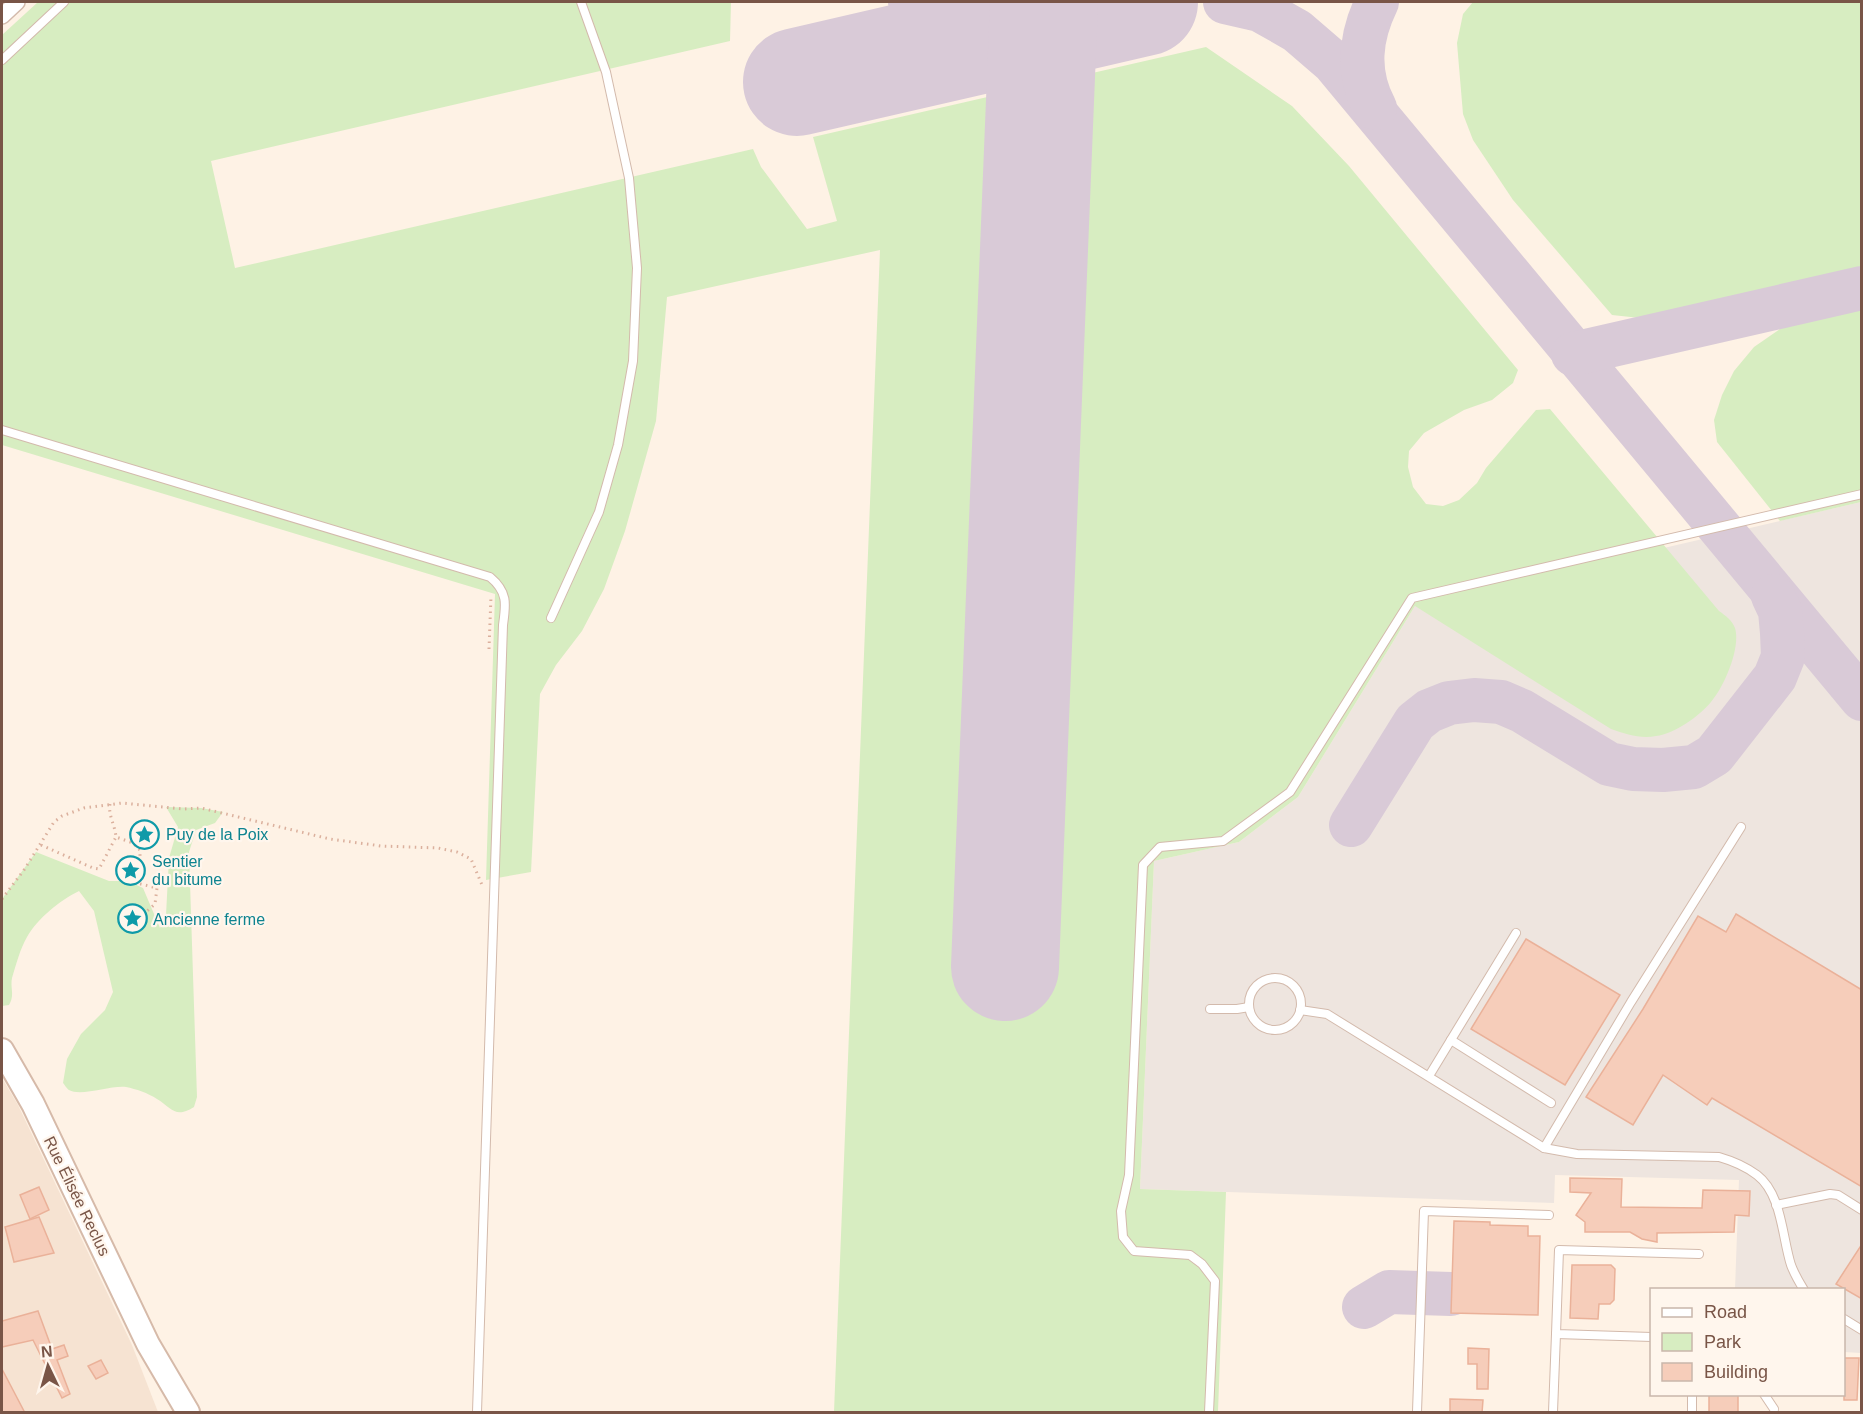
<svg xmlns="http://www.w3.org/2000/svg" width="1863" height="1414" viewBox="0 0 1863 1414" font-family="Arial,sans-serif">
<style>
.residential{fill:#f6e3d2}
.industrial{fill:#eee5df}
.green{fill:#d7edc1}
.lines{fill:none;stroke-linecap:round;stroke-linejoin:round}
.taxiway{stroke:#d9cad7;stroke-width:44}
.runway{stroke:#d9cad7;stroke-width:108}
.building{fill:#f6cdba;stroke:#eab199;stroke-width:1.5}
.lane-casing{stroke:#d3baac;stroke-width:10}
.street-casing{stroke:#d3baac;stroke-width:18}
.secondary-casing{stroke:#d6baa9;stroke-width:26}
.path{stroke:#dbb09d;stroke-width:3;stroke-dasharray:1.5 4.5;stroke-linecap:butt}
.lane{stroke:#fff;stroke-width:8}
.street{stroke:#fff;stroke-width:15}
.secondary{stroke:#fff;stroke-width:22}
.labels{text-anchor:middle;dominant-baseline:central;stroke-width:4.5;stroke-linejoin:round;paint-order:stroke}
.culture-label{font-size:16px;fill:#0d838f;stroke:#fff6ed;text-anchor:start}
.street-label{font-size:16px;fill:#795547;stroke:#fff6ed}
</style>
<rect width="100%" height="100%" fill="#fef2e5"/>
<path class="residential" d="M2 1078 18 1105 132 1345 158 1412H2Z"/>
<path class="industrial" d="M1861 502V1353L1844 1352V1290L1735 1289 1739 1180 1555 1175 1554 1203 1140 1189 1154 861 1239 842 1298 797 1415 606Z"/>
<g class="green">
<path d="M38 2H731L730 41 211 161 235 268 753 149 761 167 807 229 837 221 813 137 1206 47 1292 106 1349 166 1518 370 1513 383 1492 400 1464 410 1424 433 1409 451 1408 467 1413 487 1426 504 1443 506 1459 500 1477 483 1486 468 1536 410 1550 409 1719 611C1726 616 1732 620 1735 628 1741 648 1724 687 1711 702 1699 716 1675 734 1656 736 1640 739 1626 734 1611 729L1415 606 1298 797 1239 842 1154 861 1140 1189 1226 1192 1218 1412H834L880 250 667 297 656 421 625 531 604 589 582 631 556 665 540 694 531 872 486 880 495 594 2 445V35Z"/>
<path d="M1473 2H1861V271L1669 315 1640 318 1612 315 1513 200 1473 140 1463 114 1457 43 1463 14Z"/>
<path d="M1861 307V502L1780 521 1717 442 1714 420 1722 395 1734 371 1754 347 1787 324Z"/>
<path d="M166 807 201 808 223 812 215 823 196 830 189 852 197 1097 194 1107C175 1119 172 1108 157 1099 148 1093 136 1089 126 1087 111 1085 81 1097 69 1090 68 1090 64 1084 63 1083L67 1059 81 1034 105 1010 113 992 94 911 79 891C59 901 38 918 27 937 20 949 16 965 12 978 10 988 15 995 9 1005L2 1006V899L36 852 109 881H128L143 888 160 928 166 915 169 858 178 827Z"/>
</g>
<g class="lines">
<g class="taxiway">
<path d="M910 2 935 18 975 29 1028 28"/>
<path d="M1225 2 1260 10 1297 31 1333 62 1862 699"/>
<path d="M1375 108C1356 72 1360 37 1377 2"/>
<path d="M1573 354 1862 288"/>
<path d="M1351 825 1415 722 1429 711 1449 703 1474 700 1501 702 1522 711 1609 764 1633 769 1663 770 1694 767 1714 755 1775 677 1783 657 1782 633 1780 611 1773 596"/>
<path d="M1364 1307 1389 1292 1451 1294"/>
</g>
<g class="runway">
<path d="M797 82 1144 2"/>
<path d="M1005 967 1044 2"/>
</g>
</g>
<g class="building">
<path d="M1736 914 1862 990V1187L1712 1098 1707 1105 1663 1075 1633 1125 1586 1097 1643 1009 1698 916 1726 932Z"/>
<path d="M1526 939 1620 995 1565 1085 1471 1029Z"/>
<path d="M1570 1178 1622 1179 1621 1207 1702 1208 1703 1190 1750 1191 1749 1216 1735 1215 1734 1232 1657 1233V1242L1642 1239 1630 1232H1585V1222L1576 1215 1591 1193 1570 1192Z"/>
<path d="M39 1187 49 1210 30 1219 20 1195Z"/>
<path d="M39 1217 54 1253 14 1262 5 1227Z"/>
<path d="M1454 1221 1490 1222V1225L1528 1226V1236H1540L1538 1315 1451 1313Z"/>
<path d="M1862 1244V1299L1836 1284Z"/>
<path d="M1572 1265H1611L1615 1269 1614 1300 1610 1304H1599L1598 1319 1570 1318Z"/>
<path d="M38 1311 52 1349 64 1345 68 1356 57 1360 70 1394 62 1398 33 1340 2 1347V1321Z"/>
<path d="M1468 1348 1489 1349 1488 1389H1477V1364H1468Z"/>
<path d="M1844 1358H1859L1857 1400H1844Z"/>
<path d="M101 1360 108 1373 96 1379 88 1366Z"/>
<path d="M2 1369 25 1413H2Z"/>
<rect x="1709" y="1395" width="29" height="18"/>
<path d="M1450 1399 1483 1400 1482 1413H1450Z"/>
</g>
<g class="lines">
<defs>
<g id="lane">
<path d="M2 60 64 2"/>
<path d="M2 430 490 577C508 592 506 604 503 625L477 1412"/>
<path d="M551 618 599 512 618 445 633 361 637 268 629 178 606 72 581 2"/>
<circle cx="1275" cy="1004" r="26"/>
<path d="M1210 1009H1237L1249 1007"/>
<path d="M1300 1010 1327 1014 1544 1148 1577 1154 1719 1157C1733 1161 1745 1166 1757 1175 1782 1194 1782 1237 1791 1265 1794 1273 1799 1282 1804 1290"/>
<path d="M1451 1040 1551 1103"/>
<path d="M1429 1076 1516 933"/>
<path d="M1544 1148 1631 1002 1741 827"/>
<path d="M1776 1205 1830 1194 1838 1195 1862 1210"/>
<path d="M1844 1319 1862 1330"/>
<path d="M1652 1337 1556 1334 1559 1250 1699 1254"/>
<path d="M1764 1394 1774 1409"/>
<path d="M1209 1412 1215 1281 1202 1264 1190 1255 1134 1251 1123 1237 1121 1211 1129 1175 1143 865 1160 847 1223 841 1290 792 1412 598 1862 494"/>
<path d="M1417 1412 1424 1211 1549 1215"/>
<path d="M1553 1412 1556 1334"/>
<path d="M1692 1412V1394"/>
</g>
<path id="street" d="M2 16 17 2"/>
<path id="secondary" d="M2 1050 33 1104 148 1344 188 1412"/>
</defs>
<use href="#lane" class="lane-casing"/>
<use href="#street" class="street-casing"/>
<use href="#secondary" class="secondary-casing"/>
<g class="path">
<path d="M489 649 491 596"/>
<path d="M110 804C108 815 115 825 116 837L133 843 140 850V858L128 881 157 888 155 904 146 912 129 921"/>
<path d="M41 845 93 868 99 869 116 837"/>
<path d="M2 899 24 870 54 822 62 816 84 808 122 803 183 809 201 808 330 839 381 846 438 848 457 852 471 859 482 885"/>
</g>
<use href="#lane" class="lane"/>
<use href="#street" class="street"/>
<use href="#secondary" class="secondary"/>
</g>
<defs>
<symbol id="sight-ring" viewBox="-11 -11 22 22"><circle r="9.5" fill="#fff6ed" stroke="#0f9aa8" stroke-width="1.5"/><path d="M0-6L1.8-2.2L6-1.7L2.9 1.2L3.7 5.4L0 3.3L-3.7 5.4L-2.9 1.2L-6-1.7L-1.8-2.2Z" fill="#0f9aa8"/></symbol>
</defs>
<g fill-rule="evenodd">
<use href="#sight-ring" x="128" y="818" width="33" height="33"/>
<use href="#sight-ring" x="114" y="854" width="33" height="33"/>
<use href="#sight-ring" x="116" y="902" width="33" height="33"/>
</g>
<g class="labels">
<g class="culture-label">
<text x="166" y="834">Puy de la Poix</text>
<text x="152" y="861">Sentier<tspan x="152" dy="18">du bitume</tspan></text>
<text x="153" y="919">Ancienne ferme</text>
</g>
<g class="street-label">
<text transform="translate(77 1196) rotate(64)">Rue Élisée Reclus</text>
</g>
</g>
<rect width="1863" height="1414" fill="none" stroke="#795547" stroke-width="6"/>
<rect x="1650" y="1288" width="195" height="108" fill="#fff6ed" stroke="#c9b6ab" stroke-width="1.5"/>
<rect x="1662" y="1308" width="30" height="9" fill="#ffffff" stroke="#c9b6ab" stroke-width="1.5"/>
<text x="1704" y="1318" font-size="18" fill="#795547">Road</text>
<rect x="1662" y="1333" width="30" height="18" fill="#d7edc1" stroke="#c9b6ab" stroke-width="1.5"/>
<text x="1704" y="1348" font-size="18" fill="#795547">Park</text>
<rect x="1662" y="1363" width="30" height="18" fill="#f6cdba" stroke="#c9b6ab" stroke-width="1.5"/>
<text x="1704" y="1378" font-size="18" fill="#795547">Building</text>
<g transform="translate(48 1366) rotate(355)" stroke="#fff6ed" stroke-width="4.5" paint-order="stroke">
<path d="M0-4.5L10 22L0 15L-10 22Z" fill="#795547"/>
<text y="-9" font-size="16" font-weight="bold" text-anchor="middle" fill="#795547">N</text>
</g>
</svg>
